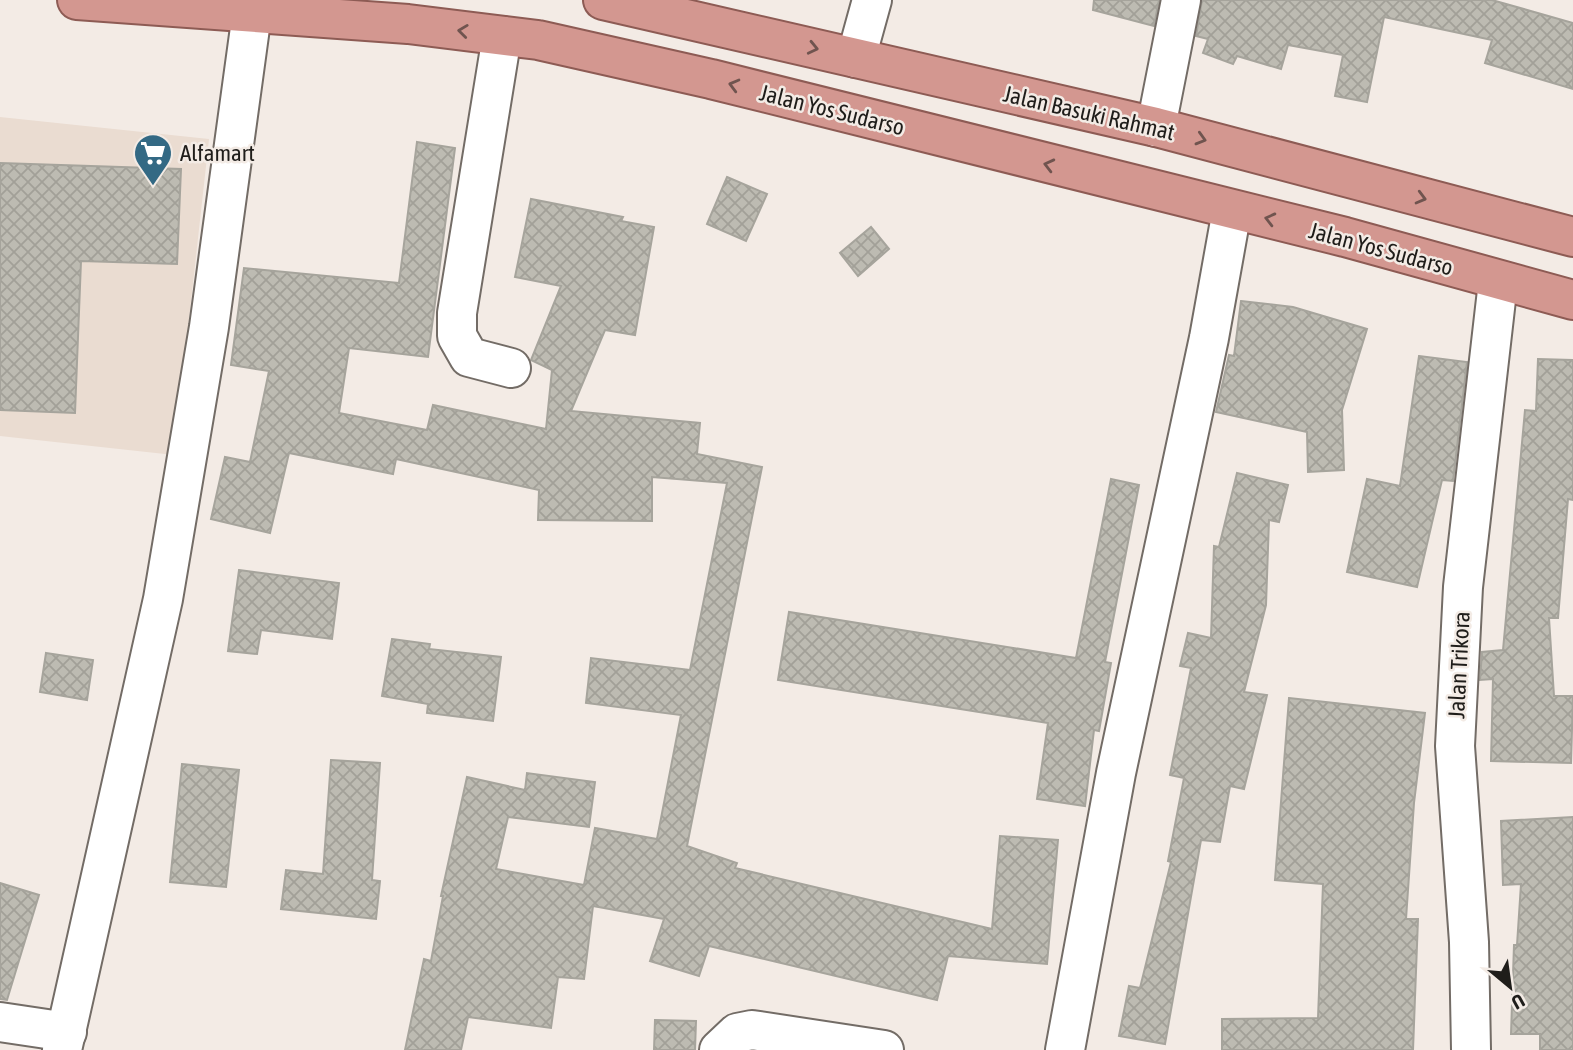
<svg xmlns="http://www.w3.org/2000/svg" width="1573" height="1050" viewBox="0 0 1573 1050" font-family="'Asap Condensed',sans-serif">
<style>
.built{fill:#eadcd1}
.building{fill:url(#building-cross-hatch);stroke:#a6a49c;stroke-width:2}
.lines{fill:none;stroke-linecap:round;stroke-linejoin:round}
.minor-casing{stroke:#736c66;stroke-width:42}
.trunk-casing{stroke:#8d5b54;stroke-width:42}
.minor{stroke:#fff;stroke-width:38}
.trunk{stroke:#d39790;stroke-width:38}
.oneway{stroke:#70544f}
.labels{text-anchor:middle;dominant-baseline:central;stroke-width:5;stroke-linejoin:round;paint-order:stroke}
.street-label{font-size:23px;fill:#1f1d1a;stroke:#f3ebe5}
.poi-label{font-size:23px;fill:#1f1d1a;stroke:#f3ebe5;text-anchor:start}
</style>
<defs>
<pattern id="building-cross-hatch" width="8" height="8" patternUnits="userSpaceOnUse" patternTransform="scale(1.75)"><rect width="8" height="8" fill="#bdbbb2"/><path d="M0 0l8 8M0 8l8-8" fill="none" stroke="#a2a098"/></pattern>
</defs>
<rect width="100%" height="100%" fill="#f3ebe5"/>
<path class="built" d="M0 117 209 139 174 455 0 436V410L75 412 79 297 0 258Z"/>
<g class="building">
<path d="M1094 0H1159L1154 26 1093 10Z"/>
<path d="M1202 0H1492L1573 23V89L1485 63 1492 40 1384 17 1367 102 1335 96 1343 55 1288 45 1281 69 1237 56 1233 64 1203 53 1208 39 1196 36Z"/>
<path d="M417 142 455 148 428 357 349 348 339 413 427 430 433 405 546 429 552 370 531 360 561 286 515 277 531 199 623 217 621 221 654 227 635 335 605 330 571 411 700 423 697 454 762 467 687 846 737 863 735 868 992 929 1000 836 1058 840 1047 964 948 956 937 1000 709 946 699 976 650 961 664 919 593 906 584 979 558 977 551 1028 468 1017 461 1050H405L424 959 431 961 443 896H441L467 777 525 790 527 773 595 782 589 827 508 817 496 869 584 885 595 828 657 839 681 715 586 703 591 658 690 670 727 483 652 477V521L538 520 539 490 396 459 393 474 289 453 270 533 211 519 225 457 250 462 269 371 231 365 244 268 399 283Z"/>
<path d="M0 163 181 169 177 264 81 261 75 413 0 410Z"/>
<path d="M727 177 767 194 746 241 707 224Z"/>
<path d="M871 227 889 249 858 276 840 253Z"/>
<path d="M1241 301 1293 307 1367 329 1342 410 1344 470 1308 472 1307 432 1216 412 1229 355 1234 356Z"/>
<path d="M1419 356 1467 362 1453 481 1442 480 1417 587 1347 572 1367 479 1400 486Z"/>
<path d="M1538 359 1573 360V500L1568 499 1558 618H1549L1554 696H1573L1571 763 1491 761 1493 679 1480 680 1482 652 1503 650 1525 410 1536 411Z"/>
<path d="M1237 473 1288 485 1279 522 1269 520 1266 605 1244 692 1267 695 1244 789 1230 786 1220 842 1201 840 1165 1044 1119 1036 1129 986 1140 988 1171 862 1168 861 1184 778 1170 775 1191 668 1180 666 1188 633 1211 638 1214 546 1219 547Z"/>
<path d="M1111 479 1139 485 1105 662 1111 663 1099 731 1094 730 1085 806 1037 799 1048 723 778 680 789 612 1076 658Z"/>
<path d="M239 570 339 583 332 639 261 630 257 654 228 651Z"/>
<path d="M392 639 430 644 429 649 501 657 493 721 427 713 428 704 382 696Z"/>
<path d="M46 653 93 660 87 700 40 692Z"/>
<path d="M1289 698 1425 713 1414 803 1406 919H1418L1413 1050H1222V1019L1318 1018 1323 884 1275 880Z"/>
<path d="M331 760 380 763 372 880 380 881 376 919 281 909 286 870 323 874Z"/>
<path d="M182 764 239 770 226 887 170 882Z"/>
<path d="M1573 817V1050H1540V1034H1511L1514 945H1517L1521 884 1503 885 1501 821Z"/>
<path d="M0 883 39 895 7 1000 0 999Z"/>
<path d="M655 1020 696 1021 695 1050H654Z"/>
</g>
<g class="lines">
<defs>
<g id="minor">
<path d="M502 36 457 313V336L469 357 511 368"/>
<path d="M856 58 872 0"/>
<path d="M1156 127 1181 0"/>
<path d="M0 1022 67 1032"/>
<path d="M62 1050 163 599 209 327 252 13"/>
<path d="M719 1050 737 1033 752 1030 884 1050"/>
<path d="M1065 1050 1116 773 1209 338 1232 210"/>
<path d="M1471 1050 1469 942 1455 746 1463 587 1498 282"/>
</g>
<g id="trunk">
<path d="M77 0 408 24 538 40 711 79 1345 237 1573 300"/>
<path d="M603 0 1156 127 1573 237"/>
</g>
</defs>
<use href="#minor" class="minor-casing"/>
<use href="#trunk" class="trunk-casing"/>
<use href="#minor" class="minor"/>
<use href="#trunk" class="trunk"/>
</g>
<defs><path id="oneway-chevron" d="M-2-3.5L2.5 0L-2 3.5" fill="none" stroke-width="1.6" stroke-linecap="round" stroke-linejoin="round" transform="scale(1.75)"/></defs>
<g class="oneway">
<use href="#oneway-chevron" transform="translate(463 31) rotate(-173)"/>
<use href="#oneway-chevron" transform="translate(813 48) rotate(13)"/>
<use href="#oneway-chevron" transform="translate(734 85) rotate(-165)"/>
<use href="#oneway-chevron" transform="translate(1201 139) rotate(16)"/>
<use href="#oneway-chevron" transform="translate(1049 165) rotate(-166)"/>
<use href="#oneway-chevron" transform="translate(1421 198) rotate(15)"/>
<use href="#oneway-chevron" transform="translate(1270 219) rotate(-166)"/>
</g>
<defs>
<symbol id="supermarket-pin" viewBox="-11 -11 22 30"><path d="M0 17L-7.5 6A9.5 9.5 0 1 1 7.5 6Z" fill="#336984" stroke="#f3ebe5"/><path d="M-6-5.5h2.5l.6 2H6L4.5 2H-2.5L-4.4-4H-6ZM-1.5 3.2a1.3 1.3 0 1 0 .1 0ZM3 3.2a1.3 1.3 0 1 0 .1 0Z" fill="#fff"/></symbol>
</defs>
<g fill-rule="evenodd">
<use href="#supermarket-pin" x="131" y="131" width="44" height="60"/>
</g>
<g class="labels">
<g class="street-label">
<text transform="translate(832 110) rotate(14)">Jalan Yos Sudarso</text>
<text transform="translate(1089 113) rotate(13)">Jalan Basuki Rahmat</text>
<text transform="translate(1381 249) rotate(15)">Jalan Yos Sudarso</text>
<text transform="translate(1459 665) rotate(-87)">Jalan Trikora</text>
</g>
<g class="poi-label">
<text x="180" y="153">Alfamart</text>
</g>
</g>
<g transform="translate(1510 987) rotate(151)" stroke="#f3ebe5" stroke-width="5" paint-order="stroke">
<path d="M0-5L12 26L0 18L-12 26Z" fill="#1f1d1a"/>
<text y="-10" font-size="19" font-weight="bold" text-anchor="middle" fill="#1f1d1a">U</text>
</g>
</svg>
